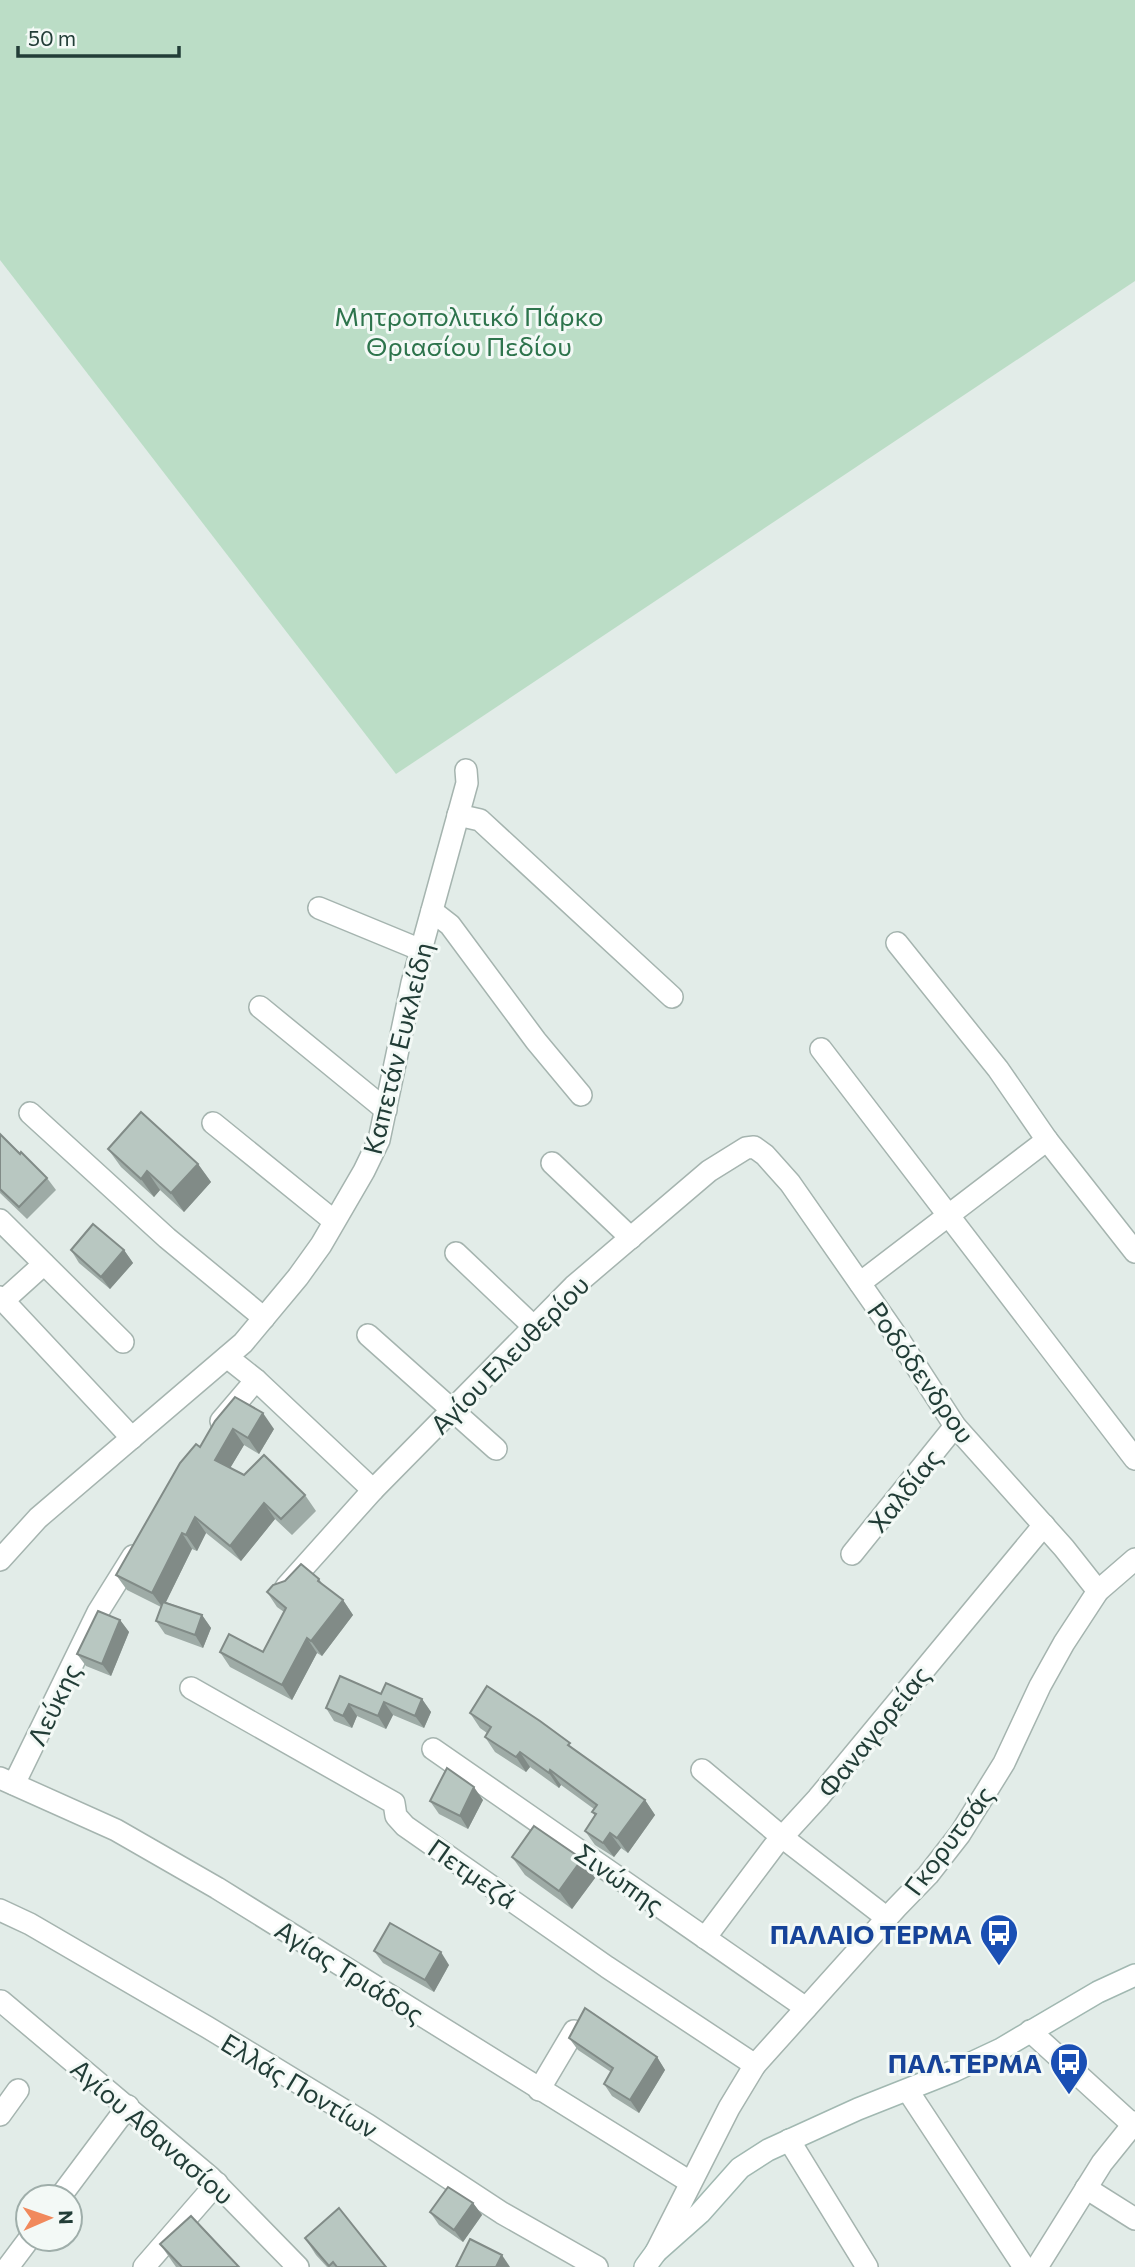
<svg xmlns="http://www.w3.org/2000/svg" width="1135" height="2267" viewBox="0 0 1135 2267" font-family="Commissioner,sans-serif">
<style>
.green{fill:#bbddc6}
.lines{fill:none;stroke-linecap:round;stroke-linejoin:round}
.minor-casing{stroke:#a5b4af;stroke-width:24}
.tertiary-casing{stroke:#a5b4af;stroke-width:24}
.secondary-casing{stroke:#a1b8b1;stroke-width:24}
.minor{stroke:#fff;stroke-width:21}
.tertiary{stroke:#fff;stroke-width:21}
.secondary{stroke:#fff;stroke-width:21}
.wall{fill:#9eaba6}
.shaded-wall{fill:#818b87}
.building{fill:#b8c7c1;stroke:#818b87;stroke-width:2}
.labels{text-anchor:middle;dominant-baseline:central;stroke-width:6;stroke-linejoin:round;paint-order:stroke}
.park-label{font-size:26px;fill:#2d744c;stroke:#f3f9f6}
.street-label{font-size:26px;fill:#223d37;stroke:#f3f9f6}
.transit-label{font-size:26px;font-weight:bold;fill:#164399;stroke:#f3f9f6;text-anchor:end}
</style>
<rect width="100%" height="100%" fill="#e2ece8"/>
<path class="green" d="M0 0H1135V281L396 774 0 260Z"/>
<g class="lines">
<defs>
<g id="minor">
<path d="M458 815 480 820 672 997"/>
<path d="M319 908 421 950"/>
<path d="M432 911 450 925 536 1041 581 1095"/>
<path d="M897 943 998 1069 1047 1140 1135 1252"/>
<path d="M260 1007 386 1110"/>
<path d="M821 1049 1135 1459"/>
<path d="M30 1113 167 1238 264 1318"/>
<path d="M213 1123 334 1221"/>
<path d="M552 1163 631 1238"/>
<path d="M0 1220 123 1342"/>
<path d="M456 1253 533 1326"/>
<path d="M860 1283 1047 1140"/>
<path d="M0 1297 132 1438"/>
<path d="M3 1301 44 1264"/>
<path d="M368 1335 496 1449"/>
<path d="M227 1357 256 1380 373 1490"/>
<path d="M221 1421 256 1380"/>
<path d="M852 1554 955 1426"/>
<path d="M0 1560 38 1518 243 1343 298 1277 321 1245 364 1171 379 1140 412 983 467 783 466 770"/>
<path d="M286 1587 373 1490 574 1286 709 1171 746 1148 754 1147 765 1155 790 1183 898 1338 955 1426 1064 1548 1098 1591"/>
<path d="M191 1688 394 1803 396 1816 405 1826 607 1967 755 2065"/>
<path d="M433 1749 806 2008"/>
<path d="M702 1770 782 1837 887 1918"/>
<path d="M0 1778 116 1830 217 1888 690 2182"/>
<path d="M14 1784 98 1612 133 1556"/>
<path d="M0 1910 30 1924 207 2027 368 2125 502 2213 597 2267"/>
<path d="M705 1938 774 1846 818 1798 1044 1525"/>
<path d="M1 2001 210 2177 298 2267"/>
<path d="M1030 2031 1133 2125"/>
<path d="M539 2090 574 2031"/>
<path d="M908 2091 1024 2267"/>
<path d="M0 2115 18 2090"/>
<path d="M789 2140 867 2267"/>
<path d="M1086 2188 1135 2219"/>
<path d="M60 2197 128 2106"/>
<path d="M8 2267 29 2239"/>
<path d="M144 2267 217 2183"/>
<path d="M1037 2267 1102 2163 1135 2122"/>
</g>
<path id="tertiary" d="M656 2252 729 2108 755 2065 896 1908 928 1875 960 1834 1004 1763 1040 1686 1064 1643 1098 1591 1135 1559"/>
<path id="secondary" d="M645 2267 656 2252 700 2213 740 2168 768 2150 858 2109 954 2071 1001 2049 1098 1992 1135 1975"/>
</defs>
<use href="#minor" class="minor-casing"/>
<use href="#tertiary" class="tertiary-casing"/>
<use href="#secondary" class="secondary-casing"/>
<use href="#minor" class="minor"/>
<use href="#tertiary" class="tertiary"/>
<use href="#secondary" class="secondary"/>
</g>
<g class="wall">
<path d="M0 1134 47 1178 56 1190 27 1219 0 1193Z"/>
<path d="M108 1149 198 1164 211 1182 184 1212 160 1190 154 1197 121 1167Z"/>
<path d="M71 1250H124L133 1263 110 1289 79 1263Z"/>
<path d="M215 1421 274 1429 259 1454 244 1445 230 1468 244 1475 305 1495 316 1511 292 1535 275 1519 241 1561 206 1533 197 1551 192 1549 166 1602 202 1615 211 1628 203 1648 165 1634 156 1621 161 1607 127 1590 116 1575 200 1447Z"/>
<path d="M319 1579 323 1585 343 1600 353 1615 322 1656 317 1653 292 1700 230 1667 220 1652H263L284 1612 277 1607 267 1592Z"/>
<path d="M120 1620 129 1632 111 1676 86 1666 77 1654Z"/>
<path d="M381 1694 422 1699 431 1712 424 1728 393 1715 386 1729 357 1716 352 1728 334 1721 326 1708Z"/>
<path d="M470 1713 573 1749 645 1800 655 1815 628 1853 621 1848 614 1857 595 1845 585 1831 595 1816 592 1812 594 1809 561 1785 559 1788 530 1767 526 1772 495 1752 485 1737 487 1733 480 1728Z"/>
<path d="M483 1800 468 1829 439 1814 430 1801Z"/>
<path d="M512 1857 582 1859 595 1878 572 1909 525 1875Z"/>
<path d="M374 1951 449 1965 434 1992 383 1963Z"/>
<path d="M569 2038 657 2057 665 2070 639 2113 612 2096 604 2084 611 2072 578 2050Z"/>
<path d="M473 2203 482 2215 463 2242 439 2225 430 2212Z"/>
<path d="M305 2238 386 2267H327L316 2255Z"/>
<path d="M160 2244 239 2267H176Z"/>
</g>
<g class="shaded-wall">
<path d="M198 1164 211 1182 184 1212 171 1193Z"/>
<path d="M147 1171 160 1190 154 1197 141 1179Z"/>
<path d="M124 1250 133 1263 110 1289 101 1277Z"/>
<path d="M263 1413 274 1429 259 1454 248 1438Z"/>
<path d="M233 1429 244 1445 226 1475 215 1460Z"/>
<path d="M264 1503 275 1519 241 1561 230 1546Z"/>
<path d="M195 1517 206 1533 197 1551 186 1535Z"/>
<path d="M182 1533 192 1549 163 1608 152 1593Z"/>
<path d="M343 1600 353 1615 322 1656 311 1641Z"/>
<path d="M202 1615 211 1628 203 1648 195 1635Z"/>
<path d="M120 1620 129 1632 111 1676 102 1664Z"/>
<path d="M307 1638 317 1653 292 1700 282 1685Z"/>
<path d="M422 1699 431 1712 424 1728 415 1716Z"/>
<path d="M384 1702 393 1715 386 1729 378 1716Z"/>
<path d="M349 1704 357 1716 352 1728 343 1716Z"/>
<path d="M520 1752 530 1767 526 1772 516 1757Z"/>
<path d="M550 1770 561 1785 559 1788 549 1773Z"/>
<path d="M474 1787 483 1800 468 1829 460 1816Z"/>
<path d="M645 1800 655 1815 628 1853 617 1838Z"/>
<path d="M610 1833 621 1848 614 1857 603 1843Z"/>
<path d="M582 1859 595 1878 572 1909 559 1891Z"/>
<path d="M441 1952 449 1965 434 1992 425 1980Z"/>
<path d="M657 2057 665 2070 639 2113 630 2100Z"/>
<path d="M473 2203 482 2215 463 2242 454 2230Z"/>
<path d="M502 2255 510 2267H496Z"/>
</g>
<g class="building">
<path d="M141 1112 198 1164 171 1193 147 1171 141 1179 108 1149Z"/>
<path d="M0 1134 20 1154 21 1152 47 1178 19 1207 0 1189Z"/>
<path d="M93 1224 124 1250 101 1277 71 1250Z"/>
<path d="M235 1397 263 1413 248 1438 233 1429 215 1460 244 1475 264 1455 305 1495 281 1519 264 1503 230 1546 195 1517 186 1535 182 1533 152 1593 116 1575 180 1463 196 1444 200 1447 215 1421Z"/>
<path d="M301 1564 319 1579 318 1581 343 1600 311 1641 307 1638 282 1685 220 1652 229 1634 263 1652 286 1608 267 1592 273 1585 285 1581Z"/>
<path d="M163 1602 202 1615 195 1635 156 1621Z"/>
<path d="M98 1611 120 1620 102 1664 77 1654Z"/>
<path d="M340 1676 381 1694 386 1683 422 1699 415 1716 384 1702 378 1716 349 1704 343 1716 326 1708Z"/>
<path d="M487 1686 540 1721 570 1743 568 1745 645 1800 617 1838 610 1833 603 1843 585 1831 596 1814 592 1812 597 1805 550 1770 549 1773 520 1752 516 1757 485 1737 491 1727 470 1713Z"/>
<path d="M447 1768 474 1787 460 1816 430 1801Z"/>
<path d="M534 1826 582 1859 559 1891 512 1857Z"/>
<path d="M390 1923 441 1952 425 1980 374 1951Z"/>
<path d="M585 2008 657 2057 630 2100 604 2084 613 2068 569 2038Z"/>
<path d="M448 2187 473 2203 454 2230 430 2212Z"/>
<path d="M339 2208 386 2267H337L333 2262 329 2266 305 2238Z"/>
<path d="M191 2216 239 2267H182L160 2244Z"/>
<path d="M470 2239 502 2255 496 2267H456Z"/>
</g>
<defs>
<symbol id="bus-pin" viewBox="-11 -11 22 30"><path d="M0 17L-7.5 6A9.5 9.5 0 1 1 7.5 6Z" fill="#1a4fb4" stroke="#f3f9f6"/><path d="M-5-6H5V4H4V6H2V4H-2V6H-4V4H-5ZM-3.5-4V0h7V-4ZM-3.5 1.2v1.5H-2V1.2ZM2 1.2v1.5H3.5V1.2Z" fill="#fff"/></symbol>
</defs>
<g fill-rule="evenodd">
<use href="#bus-pin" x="977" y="1911" width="44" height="60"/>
<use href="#bus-pin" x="1047" y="2040" width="44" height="60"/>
</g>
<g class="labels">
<g class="park-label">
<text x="469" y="315">Μητροπολιτικό Πάρκο<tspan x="469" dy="30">Θριασίου Πεδίου</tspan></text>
</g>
<g class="street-label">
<text transform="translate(397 1048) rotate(-76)">Καπετάν Ευκλείδη</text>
<text transform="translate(509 1354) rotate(-45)">Αγίου Ελευθερίου</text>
<text transform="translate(922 1372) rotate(55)">Ροδόδενδρου</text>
<text transform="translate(904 1490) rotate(-51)">Χαλδίας</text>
<text transform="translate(53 1704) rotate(-64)">Λεύκης</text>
<text transform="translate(873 1731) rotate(-51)">Φαναγορείας</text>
<text transform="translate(948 1840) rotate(-53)">Γκορυτσάς</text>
<text transform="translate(473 1873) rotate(35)">Πετμεζά</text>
<text transform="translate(620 1878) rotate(35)">Σινώπης</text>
<text transform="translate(350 1971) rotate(32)">Αγίας Τριάδος</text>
<text transform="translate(300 2085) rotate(31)">Ελλάς Ποντίων</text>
<text transform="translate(153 2131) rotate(41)">Αγίου Αθανασίου</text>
</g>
<g class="transit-label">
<text x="972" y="1933">ΠΑΛΑΙΟ ΤΕΡΜΑ</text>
<text x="1042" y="2062">ΠΑΛ.ΤΕΡΜΑ</text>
</g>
</g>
<g transform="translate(49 2218) rotate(88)"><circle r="33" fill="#f3f9f6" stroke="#9faeaa" stroke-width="2"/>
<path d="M0-5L12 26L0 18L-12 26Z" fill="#f1895c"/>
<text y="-10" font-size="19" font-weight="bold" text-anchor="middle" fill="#223d37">N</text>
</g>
<path d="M18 46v10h161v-10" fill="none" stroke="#223d37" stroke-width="3.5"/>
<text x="28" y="46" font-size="21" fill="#223d37" stroke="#f3f9f6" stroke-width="5" paint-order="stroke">50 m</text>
</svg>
